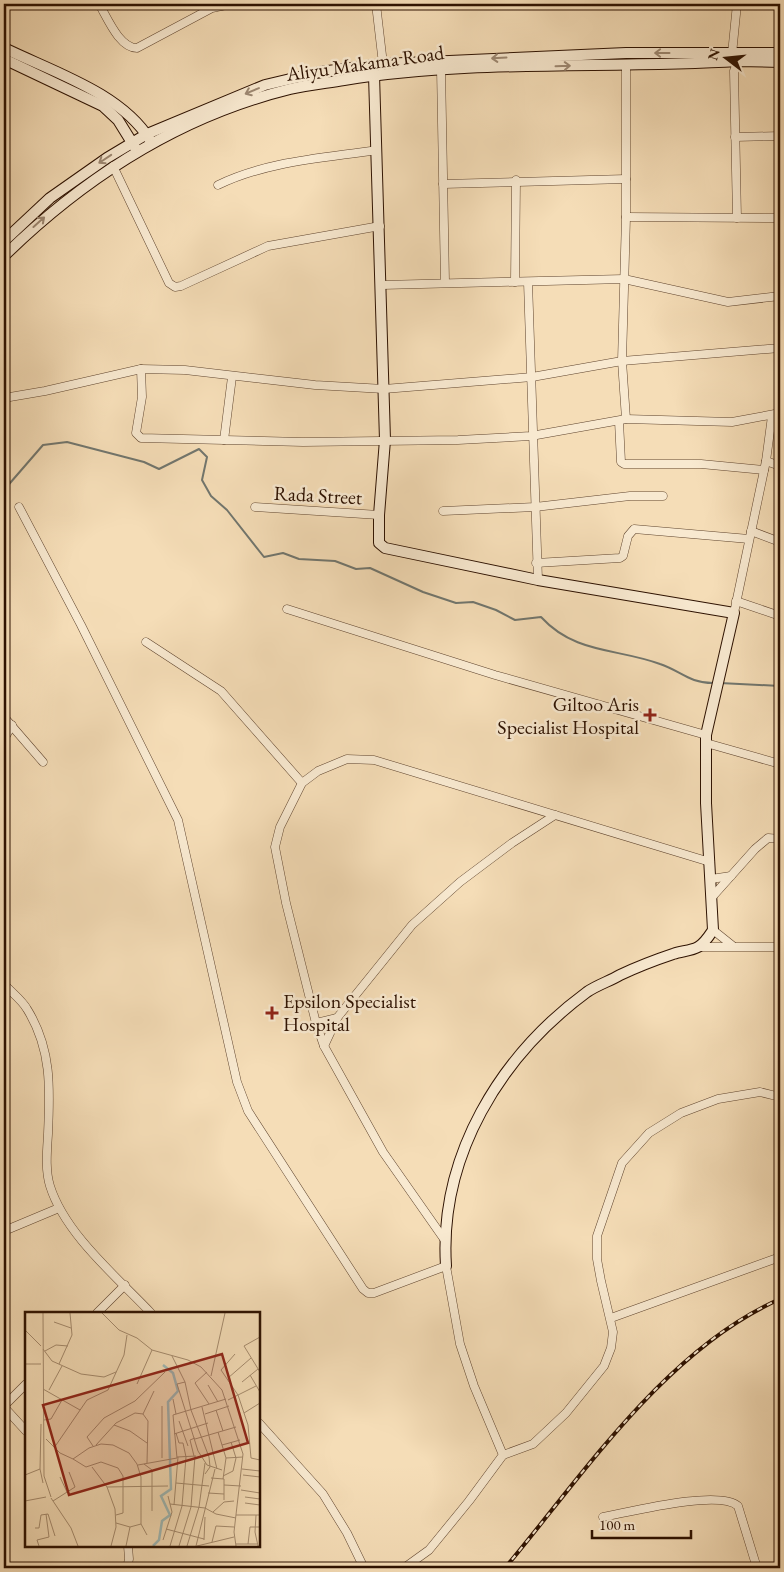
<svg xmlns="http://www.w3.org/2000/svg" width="784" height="1572" viewBox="0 0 784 1572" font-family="'EB Garamond',serif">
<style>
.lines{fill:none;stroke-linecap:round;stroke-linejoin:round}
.stream{stroke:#71766e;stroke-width:2}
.street-casing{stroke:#5f442e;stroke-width:9}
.secondary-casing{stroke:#2d1100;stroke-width:12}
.street{stroke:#f8e9d0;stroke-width:8}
.secondary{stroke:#f8e9d0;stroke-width:10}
.rail-casing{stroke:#2d1100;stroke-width:4}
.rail{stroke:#f8e9d0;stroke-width:2;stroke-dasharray:5.5;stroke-linecap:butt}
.oneway{stroke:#9d8872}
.poi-dot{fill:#8f2418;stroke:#f8e9d0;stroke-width:2}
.labels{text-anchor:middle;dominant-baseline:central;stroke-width:5;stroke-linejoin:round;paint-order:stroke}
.street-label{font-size:20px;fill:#2d1100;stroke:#f8e9d0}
.poi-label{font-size:20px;fill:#2d1100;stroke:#f8e9d0;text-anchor:end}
.inset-river{fill:none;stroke:#9fbab7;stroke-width:2.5}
.inset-road{fill:none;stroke:#a58b6e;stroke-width:1}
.view{fill:#8f2418;fill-opacity:0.15;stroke:#8f2418;stroke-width:2.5}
.inset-edge{fill:none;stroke:#2d1100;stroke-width:2.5}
</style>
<rect width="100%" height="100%" fill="#f5ddb7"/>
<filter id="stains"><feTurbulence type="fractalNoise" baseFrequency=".004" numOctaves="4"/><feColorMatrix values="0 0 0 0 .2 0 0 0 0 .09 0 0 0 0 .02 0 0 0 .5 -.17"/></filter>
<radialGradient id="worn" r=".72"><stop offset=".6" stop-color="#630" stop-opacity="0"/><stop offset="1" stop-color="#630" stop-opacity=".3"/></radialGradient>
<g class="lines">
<g class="stream">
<path d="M4 490 43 445 67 442 144 462 159 469 199 449 207 457 202 480 211 496 227 510 264 557 283 553 299 559 335 561 356 569 370 568 423 592 456 603 473 602 496 610 515 620 541 617C575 654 616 648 660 664 681 671 689 683 713 683"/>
<path d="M720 683 780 686"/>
</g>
<defs>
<g id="street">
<path d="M99 4C107 17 119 48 137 48L212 8 231 4"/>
<path d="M376 4 383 64"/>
<path d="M732 54 737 4"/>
<path d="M626 64V217L622 361 626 419"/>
<path d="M441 69 445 282"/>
<path d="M735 137 780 136"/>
<path d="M113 166 169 283 175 287 181 286 268 246 380 226"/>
<path d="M443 184 626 179"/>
<path d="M218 185C267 161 325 158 377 150"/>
<path d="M626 217 780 218"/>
<path d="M737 218 734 71 738 61"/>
<path d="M515 282 516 180"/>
<path d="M528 282 538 580"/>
<path d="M382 285 624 279 728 302 780 296"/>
<path d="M141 369 142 397 136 433 141 438 303 442 458 440 531 436 626 419 732 422 780 413"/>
<path d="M4 398 45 391 141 369 185 370 315 385 384 389 532 377 622 361 780 348"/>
<path d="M619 421 621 462 624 464H701L764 470"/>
<path d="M224 440 232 377"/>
<path d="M766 461 780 466"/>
<path d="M19 507 81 625 178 820 237 1082 248 1111 363 1289 368 1293H374L446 1266 460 1344 474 1386 503 1455 469 1501 429 1550 404 1568"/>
<path d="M255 507 379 515"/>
<path d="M443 511 535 507 630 496H663"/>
<path d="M751 531 780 542"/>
<path d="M536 563 620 558 623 556 628 536 634 529 749 539"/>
<path d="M736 601 780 616"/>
<path d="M287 609 495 675 706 735"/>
<path d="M734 613 766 461 772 416"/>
<path d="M146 642 221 691 302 783"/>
<path d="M4 717 43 762"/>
<path d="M4 739 12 725"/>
<path d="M706 743 780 764"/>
<path d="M711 879 731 876"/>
<path d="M713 896 755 849 768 838 780 839"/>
<path d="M713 930 733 946"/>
<path d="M699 947H780"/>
<path d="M4 984C11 992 22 1000 27 1009 52 1049 50 1089 48 1134 47 1151 45 1170 50 1186 65 1234 117 1277 151 1313"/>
<path d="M316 1023 337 1018"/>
<path d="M324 1046 337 1018 412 925 460 882 512 843 555 815"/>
<path d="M4 1231 59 1208"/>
<path d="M444 1239 383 1152 324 1046 316 1023 286 903 275 847 280 827 302 783 318 771 347 759 374 760 710 862"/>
<path d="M97 1313 125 1285"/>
<path d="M611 1318 780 1257"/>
<path d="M4 1406 26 1384"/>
<path d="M4 1407 26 1431"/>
<path d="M259 1423 323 1494 347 1533 364 1568"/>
<path d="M503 1455 533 1444 566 1413 604 1366 611 1348 613 1332 601 1281 597 1259V1236L622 1163 649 1133 681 1113 718 1099 760 1092 780 1097"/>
<path d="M603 1517C630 1512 719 1489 738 1506L757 1568"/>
<path d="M127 1568 129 1559 128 1546"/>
</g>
<g id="secondary">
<path d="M4 48C53 72 121 93 150 140"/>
<path d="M4 59 103 106 118 120 136 149"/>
<path d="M374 75 385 440 379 515V543L385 548 538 580 734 613 706 735V803L713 930C709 936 705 943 698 947 691 951 681 951 673 954 655 960 637 967 620 975 610 981 597 985 587 992 500 1056 439 1156 446 1266"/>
<path d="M4 241 50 198 107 158 147 134 265 85 320 72 383 64 626 53H780"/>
<path d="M4 256C84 178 180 116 290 89 307 85 326 83 344 80 474 59 607 69 738 61L780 62"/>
</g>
</defs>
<use href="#street" class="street-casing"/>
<use href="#secondary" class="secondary-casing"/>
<use href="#street" class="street"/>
<use href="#secondary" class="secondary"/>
<defs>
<path id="rail" d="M505 1568C583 1475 666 1349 780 1299"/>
</defs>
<use href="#rail" class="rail-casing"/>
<use href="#rail" class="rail"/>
</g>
<defs><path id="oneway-shaft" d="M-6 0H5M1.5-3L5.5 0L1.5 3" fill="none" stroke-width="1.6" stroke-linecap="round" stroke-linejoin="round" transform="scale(1.25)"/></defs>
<g class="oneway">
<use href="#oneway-shaft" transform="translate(662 53) rotate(-180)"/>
<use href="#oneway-shaft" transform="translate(499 58) rotate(177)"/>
<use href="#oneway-shaft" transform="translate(563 66) rotate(-2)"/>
<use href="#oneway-shaft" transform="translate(252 91) rotate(157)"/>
<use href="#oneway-shaft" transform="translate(105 159) rotate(146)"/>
<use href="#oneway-shaft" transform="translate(39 222) rotate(-42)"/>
</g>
<g class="poi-dot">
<path d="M647.5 707.5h5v5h5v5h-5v5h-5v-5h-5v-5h5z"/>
<path d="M269.5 1005.5h5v5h5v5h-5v5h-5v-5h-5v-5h5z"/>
</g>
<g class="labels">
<g class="street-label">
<text transform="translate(365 63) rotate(-8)">Aliyu Makama Road</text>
<text transform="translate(318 495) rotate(3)">Rada Street</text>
</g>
<g class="poi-label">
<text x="639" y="704">Giltoo Aris<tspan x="639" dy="23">Specialist Hospital</tspan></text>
<text x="283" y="1001" text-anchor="start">Epsilon Specialist<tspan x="283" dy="23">Hospital</tspan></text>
</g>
</g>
<g transform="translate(25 1312)">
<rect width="235" height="235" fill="#f5ddb7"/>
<path class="inset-river" d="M128 234 134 228 137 209 145 203 136 184 146 177 143 90 153 79 148 61 138 53"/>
<path class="inset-road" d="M18 1 19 164 26 185M77 1 94 18 112 26 127 38 163 48 176 55 197 78 218 142 209 220 211 234M29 10 46 16M0 18 16 34M235 25 219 34 235 60M18 37 27 49 56 62 79 65 91 60M20 39 31 33 43 34M210 42 196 58 213 83 223 113 226 146 235 148M147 44 160 70 166 98 184 145 185 155 180 162M0 52H16M34 52 47 23 45 1M182 60 170 71 184 92M225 63 235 80M186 64 200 1M203 66 226 46M160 70 152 72 173 139 182 153 197 158M217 70 233 57M112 72 127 38M183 73 193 90M18 77 55 98M24 78 37 54M148 87 151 102M203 88 231 74M177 95 192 157M191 98 198 119M219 101 235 91M118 102 129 79M180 102 204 94M19 108 26 107 37 88M154 109 163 134M16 112 15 157 18 171M89 113 105 119 122 131M193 120 201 146 198 167M151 121 154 131H158L161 145M149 122 183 111M21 127 35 141 48 147 64 136 76 132 88 133 104 141 112 152 116 165V212L122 223M170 127 211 115M71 133 91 111 110 101 118 102 123 109 122 151M197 133 215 128M68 134 62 125 79 106 110 89 140 60M29 136 62 88 83 78 99 43 102 23M169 144 165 128 170 126M152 145 171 144M137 146V94M201 146 218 145M48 147 61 155 76 150 93 156 98 164V201L91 203M119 152 127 158V199M113 153 152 146 148 103 201 87M67 155 82 175 90 197 91 215 86 234M217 157 235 159M0 163 15 157M218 163 235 165M198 164 208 159 211 146 206 130M35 165 42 180M186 166 199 167V188M151 171 184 174M199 173 216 174M82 175 143 174M216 178 235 181M183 181 199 182M220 185 235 187M26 186 46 216 53 234M0 189 21 185M28 189 50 175 44 160M220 191 235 193M145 192 180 196 191 202 211 206M149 193 153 145M188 200 199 190 209 189M21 202 24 225M211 203H235M231 203 230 220 233 234M91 211 105 215 116 212M10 216H14L16 203 23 202 30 224M141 217 179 227M138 228 147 200 143 184M179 228 180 205M187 230 191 214 209 215M211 232H232M223 232 225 215H235M14 234 12 228 24 225M101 234 105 215M145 234 157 194 161 145M154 234 166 195 170 144M162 234 174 195 180 151M171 234 190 157M172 234 209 225"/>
<path class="view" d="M197 42 223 131 44 183 18 93Z"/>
<rect width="235" height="235" class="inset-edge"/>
</g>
<rect width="784" height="1572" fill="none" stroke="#f5ddb7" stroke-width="20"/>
<rect x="5" y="5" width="774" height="1562" fill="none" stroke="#2d1100" stroke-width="2.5"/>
<rect x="10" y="10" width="764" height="1552" fill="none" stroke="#2d1100"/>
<g transform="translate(726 58) rotate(286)" stroke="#f8e9d0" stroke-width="4" paint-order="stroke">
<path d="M0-4L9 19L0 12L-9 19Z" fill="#2d1100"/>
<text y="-8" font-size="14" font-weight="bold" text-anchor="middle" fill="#2d1100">N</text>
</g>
<path d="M592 1530v8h99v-8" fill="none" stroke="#2d1100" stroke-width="2.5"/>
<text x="599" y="1530" font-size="15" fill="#2d1100" stroke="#f8e9d0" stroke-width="4" paint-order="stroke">100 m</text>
<rect width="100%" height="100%" filter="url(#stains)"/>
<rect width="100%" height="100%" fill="url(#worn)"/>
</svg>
